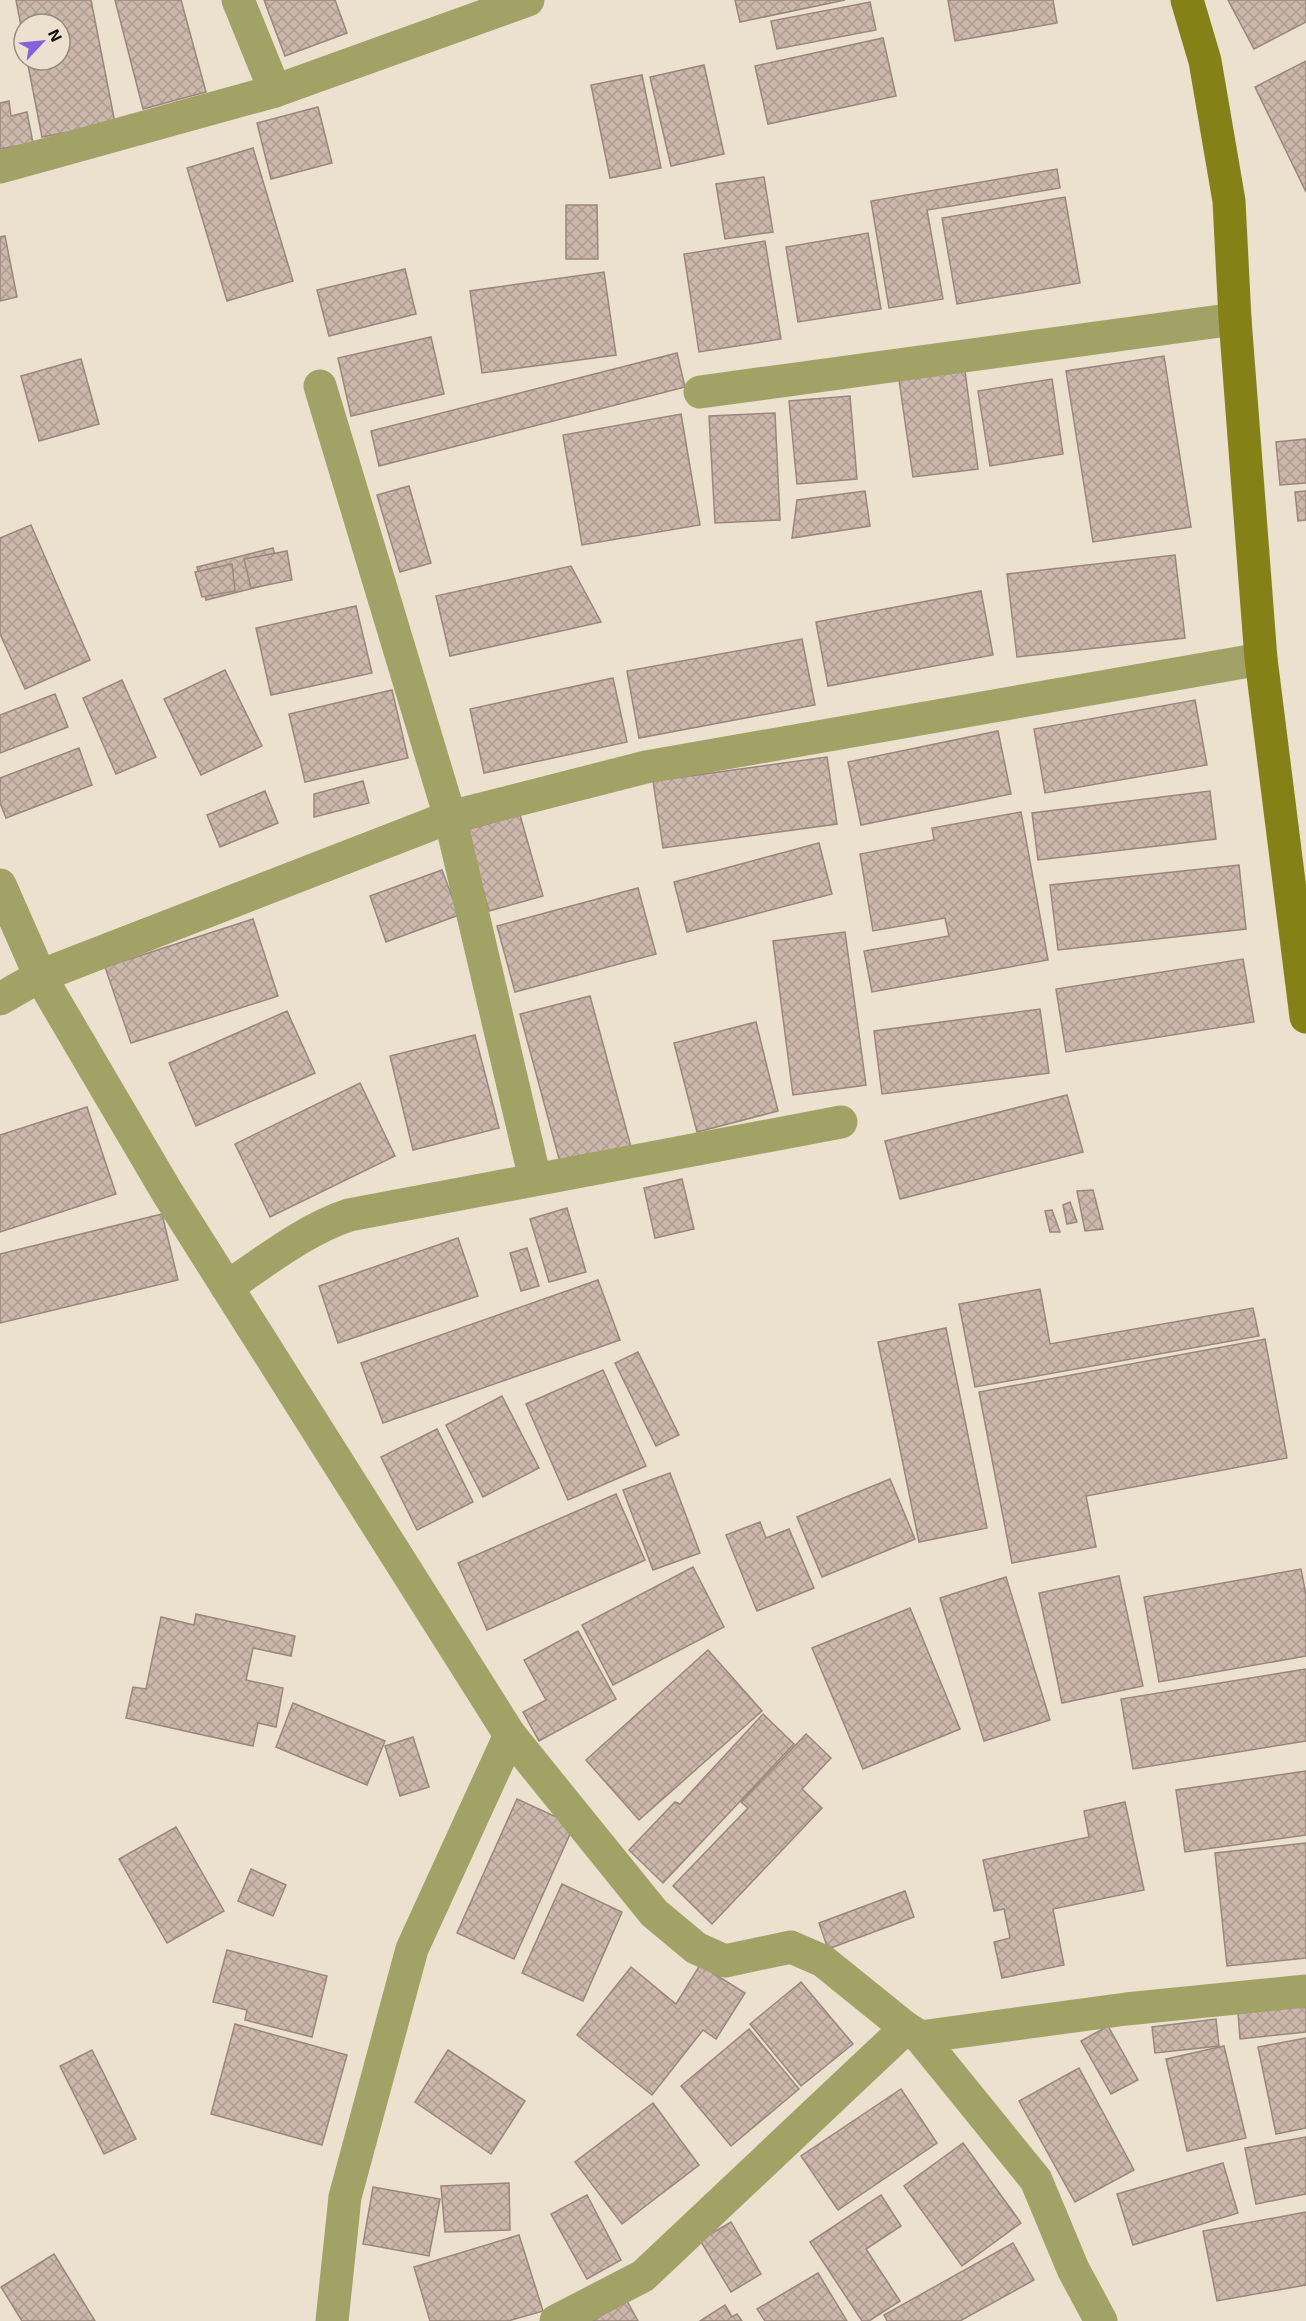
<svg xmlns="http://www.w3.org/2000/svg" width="1306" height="2321" viewBox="0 0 1306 2321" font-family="'Exo 2',sans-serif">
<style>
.building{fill:url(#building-cross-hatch);stroke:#9a877c;stroke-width:1.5}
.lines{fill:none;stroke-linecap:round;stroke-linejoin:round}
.street{stroke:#a2a267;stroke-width:33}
.secondary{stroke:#848217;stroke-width:33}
</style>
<defs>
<pattern id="building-cross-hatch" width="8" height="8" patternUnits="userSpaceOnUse" patternTransform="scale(1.5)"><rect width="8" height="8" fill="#cbb7ab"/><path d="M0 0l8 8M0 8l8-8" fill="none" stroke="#ad9c92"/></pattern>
</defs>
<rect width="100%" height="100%" fill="#ece0ce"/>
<g class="building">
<path d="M16 0H91L115 123 42 137 27 60H60V24H24V42Z"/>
<path d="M115 0H181L206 92 143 109Z"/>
<path d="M264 0H335L347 33 285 56Z"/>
<path d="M735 0H845L740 22Z"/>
<path d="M948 0H1053L1057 23 955 41Z"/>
<path d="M1228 0H1306V22L1254 49Z"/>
<path d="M870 2 876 30 777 49 771 21Z"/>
<path d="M883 38 896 96 768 124 755 66Z"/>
<path d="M1306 61V192L1255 87Z"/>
<path d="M704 65 724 154 671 166 650 77Z"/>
<path d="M642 75 661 168 610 178 591 85Z"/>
<path d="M9 101 11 116 27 112 33 143 0 149V103Z"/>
<path d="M318 107 332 163 271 179 257 123Z"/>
<path d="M253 148 293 281 227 301 187 168Z"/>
<path d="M1057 169 1060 188 927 210 943 299 889 308 871 201Z"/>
<path d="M764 177 773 232 725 239 716 184Z"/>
<path d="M1065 197 1080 283 957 304 942 218Z"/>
<path d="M566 205H597L598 259H566Z"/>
<path d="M868 233 881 309 798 322 786 247Z"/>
<path d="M5 236 17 297 0 301V237Z"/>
<path d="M765 241 781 339 699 352 684 254Z"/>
<path d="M405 269 416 314 329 336 317 290Z"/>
<path d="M604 272 616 355 482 373 470 291Z"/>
<path d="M431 337 444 394 351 416 338 358Z"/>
<path d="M677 353 685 387 379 466 371 431Z"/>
<path d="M1164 356 1191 527 1093 542 1066 371Z"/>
<path d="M81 359 99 424 39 441 21 376Z"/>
<path d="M965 371 978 469 913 477 899 380Z"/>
<path d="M1052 379 1063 454 990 466 978 391Z"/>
<path d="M850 396 857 479 797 484 789 401Z"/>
<path d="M775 413 780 520 715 523 709 416Z"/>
<path d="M681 414 700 525 582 545 563 435Z"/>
<path d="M1306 439V483L1280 485 1276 442Z"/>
<path d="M409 486 431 563 400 572 377 495Z"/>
<path d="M865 491 870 526 792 538 797 500Z"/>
<path d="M1306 491V520L1298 521 1295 492Z"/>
<path d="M31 525 90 660 25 689 0 634V538Z"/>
<path d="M273 548 282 581 206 600 197 567Z"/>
<path d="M287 551 292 580 251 588 244 559Z"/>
<path d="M1175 555 1185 638 1017 657 1007 574Z"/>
<path d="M232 564 235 591 202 597 195 572Z"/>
<path d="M571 566 601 622 450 656 436 596Z"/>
<path d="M981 591 993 655 828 686 816 622Z"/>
<path d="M356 606 372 673 271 695 256 628Z"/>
<path d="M802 639 815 705 639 738 627 671Z"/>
<path d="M225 670 262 746 201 775 164 699Z"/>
<path d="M613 678 627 742 484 773 470 709Z"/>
<path d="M122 680 156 757 116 774 83 698Z"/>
<path d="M392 690 408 758 305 782 289 714Z"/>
<path d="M55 694 68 727 0 753V715Z"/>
<path d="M1195 700 1207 765 1045 793 1034 729Z"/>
<path d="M998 731 1011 794 861 825 848 762Z"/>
<path d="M79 748 92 785 6 818 0 803V778Z"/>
<path d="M827 757 837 824 663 848 653 781Z"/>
<path d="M363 781 369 803 314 817V794Z"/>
<path d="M265 791 278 823 220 847 207 815Z"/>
<path d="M1210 791 1216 839 1038 860 1032 813Z"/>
<path d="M1021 812 1048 960 872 992 864 951 949 936 945 918 873 931 860 854 934 840 932 828Z"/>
<path d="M520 815 543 896 489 911 466 830Z"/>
<path d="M819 843 832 894 687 932 674 882Z"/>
<path d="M1239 865 1246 929 1058 950 1050 885Z"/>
<path d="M442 870 459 915 386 942 370 896Z"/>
<path d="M638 888 656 954 515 992 497 926Z"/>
<path d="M253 919 278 996 131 1043 105 967Z"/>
<path d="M845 932 866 1085 793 1095 773 941Z"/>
<path d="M1243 959 1254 1022 1066 1052 1056 989Z"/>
<path d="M590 996 631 1147 561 1166 520 1014Z"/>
<path d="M1040 1009 1049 1073 882 1094 874 1031Z"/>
<path d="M287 1011 315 1073 196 1126 169 1063Z"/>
<path d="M756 1022 778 1111 697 1132 674 1043Z"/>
<path d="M475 1035 499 1128 413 1150 390 1056Z"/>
<path d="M360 1083 395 1156 270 1217 235 1144Z"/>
<path d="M1067 1095 1083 1152 900 1199 885 1141Z"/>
<path d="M87 1107 116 1194 0 1232V1135Z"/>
<path d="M682 1179 694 1229 655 1238 644 1188Z"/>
<path d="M1093 1190 1103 1229 1085 1231 1077 1191Z"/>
<path d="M1070 1202 1077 1222 1067 1224 1063 1205Z"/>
<path d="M567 1208 586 1272 549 1282 530 1219Z"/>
<path d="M1052 1210 1060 1232H1050L1045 1211Z"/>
<path d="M162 1214 178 1280 0 1323V1254Z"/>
<path d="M458 1238 478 1296 338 1343 319 1286Z"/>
<path d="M527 1248 539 1286 521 1291 510 1253Z"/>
<path d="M598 1280 620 1340 383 1423 361 1363Z"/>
<path d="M1040 1289 1050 1344 1253 1308 1259 1336 975 1387 959 1304Z"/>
<path d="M946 1328 987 1528 919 1542 878 1342Z"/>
<path d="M1265 1339 1287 1458 1086 1496 1096 1547 1012 1563 979 1392Z"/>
<path d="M638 1352 679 1435 656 1446 615 1363Z"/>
<path d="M603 1370 646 1466 568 1500 526 1404Z"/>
<path d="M502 1396 539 1468 483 1497 446 1425Z"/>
<path d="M437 1429 473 1502 417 1530 381 1457Z"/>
<path d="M670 1473 700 1553 653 1570 623 1490Z"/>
<path d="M890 1479 915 1539 822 1577 797 1517Z"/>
<path d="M616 1494 645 1560 487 1630 458 1563Z"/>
<path d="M760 1522 766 1538 789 1529 814 1588 757 1611 726 1535Z"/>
<path d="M693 1567 724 1627 613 1685 582 1625Z"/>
<path d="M1301 1569 1306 1595V1656L1159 1682 1144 1597Z"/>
<path d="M1119 1576 1143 1686 1062 1703 1039 1593Z"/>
<path d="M1006 1577 1050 1720 984 1741 940 1598Z"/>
<path d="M910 1608 960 1729 863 1769 812 1648Z"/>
<path d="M196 1614 295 1636 291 1656 253 1648 246 1680 283 1688 276 1727 258 1723 253 1746 126 1718 133 1687 146 1689 161 1617 194 1625Z"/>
<path d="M578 1631 616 1699 539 1741 523 1712 546 1700 524 1660Z"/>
<path d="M708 1650 762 1711 639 1820 586 1760Z"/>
<path d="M1306 1669V1741L1133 1769 1121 1699Z"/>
<path d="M293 1703 385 1741 367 1785 276 1747Z"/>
<path d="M763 1714 794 1744 663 1883 629 1850 675 1802 680 1804Z"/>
<path d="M806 1734 831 1758 802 1789 822 1808 712 1924 673 1886 748 1808 741 1802Z"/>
<path d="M413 1737 429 1787 400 1796 385 1746Z"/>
<path d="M1306 1771V1835L1185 1852 1176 1790Z"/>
<path d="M517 1799 574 1825 514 1959 457 1933Z"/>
<path d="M1125 1802 1144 1890 1053 1909 1064 1965 1002 1978 994 1942 1010 1938 1004 1909 994 1911 983 1860 1089 1837 1084 1811Z"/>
<path d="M176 1827 224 1911 167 1943 119 1859Z"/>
<path d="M1306 1843V1958L1227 1966 1215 1853Z"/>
<path d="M251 1869 286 1885 273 1916 238 1901Z"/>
<path d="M562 1884 622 1912 583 2001 522 1973Z"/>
<path d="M905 1891 914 1917 828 1949 819 1923Z"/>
<path d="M227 1950 327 1976 312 2037 245 2020 247 2010 213 2002Z"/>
<path d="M700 1965 745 1993 716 2039 703 2030 652 2095 577 2035 631 1967 676 2004Z"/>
<path d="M801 1982 853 2044 801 2086 750 2024Z"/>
<path d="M1306 2006V2032L1240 2039 1238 2012Z"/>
<path d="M1216 2019 1219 2046 1155 2053 1152 2027Z"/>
<path d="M235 2024 347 2055 322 2145 211 2114Z"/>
<path d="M1108 2026 1138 2080 1111 2094 1081 2041Z"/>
<path d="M749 2029 799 2089 731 2146 681 2086Z"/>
<path d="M1306 2038V2128L1276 2134 1258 2047Z"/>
<path d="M1224 2046 1246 2138 1187 2151 1166 2059Z"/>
<path d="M92 2050 136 2139 104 2154 60 2066Z"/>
<path d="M448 2050 525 2101 491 2154 415 2102Z"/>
<path d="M1079 2068 1134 2170 1075 2202 1019 2101Z"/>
<path d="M901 2089 937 2143 838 2210 801 2156Z"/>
<path d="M653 2103 699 2165 622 2224 575 2162Z"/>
<path d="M1306 2137V2194L1256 2204 1245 2148Z"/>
<path d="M963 2143 1021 2223 962 2266 904 2186Z"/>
<path d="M1223 2163 1238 2213 1133 2245 1117 2194Z"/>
<path d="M509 2183 510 2230 445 2232 441 2186Z"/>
<path d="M373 2187 440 2199 429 2256 363 2244Z"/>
<path d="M587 2195 621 2260 587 2279 551 2214Z"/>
<path d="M881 2195 901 2226 866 2249 900 2301 869 2321H862L810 2242Z"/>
<path d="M1306 2212V2285L1217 2301 1203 2231Z"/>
<path d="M731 2222 761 2274 731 2292 700 2240Z"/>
<path d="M519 2235 543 2311 508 2321H430L414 2267Z"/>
<path d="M1013 2243 1034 2280 960 2321H887L884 2315Z"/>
<path d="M54 2254 95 2321H22L1 2287Z"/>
<path d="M818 2273 847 2321H765L757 2309Z"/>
<path d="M627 2301 638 2321H592Z"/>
<path d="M725 2305 732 2317 737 2314 742 2321H700Z"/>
</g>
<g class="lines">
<g class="street">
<path d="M238 0 275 91"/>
<path d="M0 167 275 91 528 0"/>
<path d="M320 386 450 817 535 1179"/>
<path d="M700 392 1235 319"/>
<path d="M0 885 40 976 167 1192 510 1735 654 1913 696 1948 725 1961 791 1947 823 1961 906 2028"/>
<path d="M0 999 40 976 450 817 646 767 1261 659"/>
<path d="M227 1287C266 1261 304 1230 349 1215L841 1122"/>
<path d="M920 2037 1036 2180 1073 2269 1101 2321"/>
<path d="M332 2321 345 2197 412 1949 510 1735"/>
<path d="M556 2321 643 2276 906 2028 920 2037 1126 2009 1306 1991"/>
</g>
<path class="secondary" d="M1187 0 1205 61 1229 201 1235 319 1261 659 1306 1017"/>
</g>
<g transform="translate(42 42) rotate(64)"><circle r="28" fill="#ece0ce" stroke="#948c7e" stroke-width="1.5"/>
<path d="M0-4.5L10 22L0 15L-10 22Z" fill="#8561dc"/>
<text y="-9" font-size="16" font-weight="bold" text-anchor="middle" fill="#100d07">N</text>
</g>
</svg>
